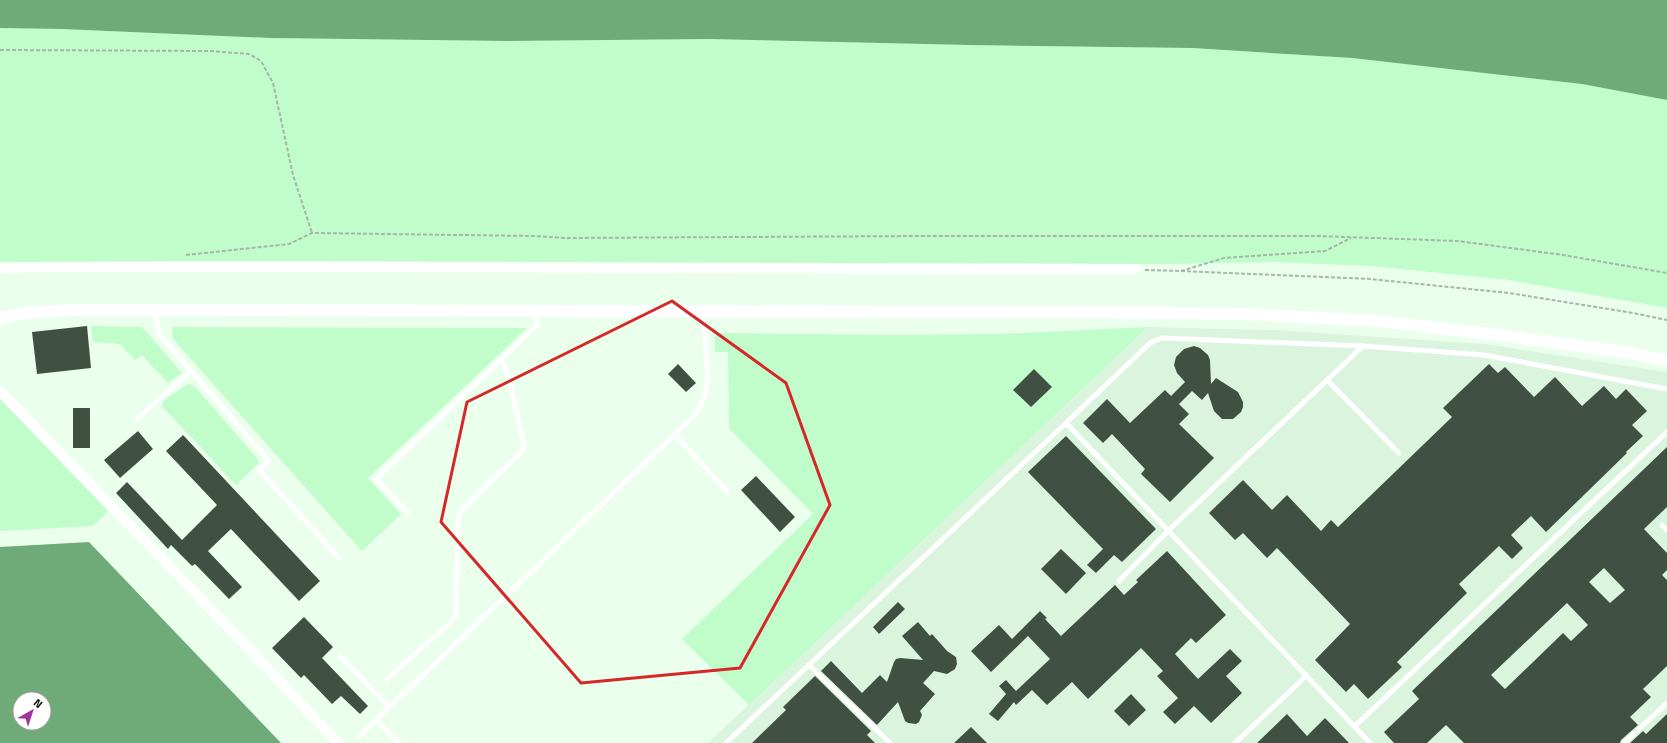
<svg xmlns="http://www.w3.org/2000/svg" width="1667" height="743" viewBox="0 0 1667 743" font-family="'Titillium Web',sans-serif">
<style>
.built{fill:#dbf4de}
.green{fill:#c1fdca}
.water{fill:#6faa79;fill-rule:evenodd}
.building{fill:#405143;fill-rule:evenodd}
.lines{fill:none;stroke-linecap:round;stroke-linejoin:round}
.path{stroke:#a6b6a8;stroke-width:2;stroke-dasharray:4 2;stroke-linecap:butt}
.service{stroke:#fff;stroke-width:5}
.minor{stroke:#fff;stroke-width:10}
.tertiary{stroke:#fff;stroke-width:12}
.marked{fill:none;stroke:#d62828;stroke-width:3;stroke-linejoin:round}
</style>
<rect width="100%" height="100%" fill="#ebffed"/>
<path class="built" d="M1148 327 1276 330 1485 344 1667 372V743H708Z"/>
<g class="green">
<path d="M0 28 62 29 270 38 508 41 709 39 969 45 1192 48 1352 58 1582 84 1667 100V308L1509 280 1371 266 1273 262 1169 264 276 261 0 262Z"/>
<path d="M91 326 142 327 182 373 168 383 142 355 135 360 120 344 93 342Z"/>
<path d="M172 327 527 328 368 478 401 514 362 551 173 339Z"/>
<path d="M1148 327 749 705 682 639 813 514 729 428 728 352H715V333L897 335 998 334Z"/>
<path d="M188 384 194 386 257 458 259 463 236 485 162 406 164 400Z"/>
<path d="M0 399 108 511 93 526 0 531Z"/>
</g>
<g class="water">
<path d="M0 0H1667V100L1582 84 1352 58 1192 48 969 45 709 39 508 41 270 38 62 29 0 28Z"/>
<path d="M89 542 281 743H0V547ZM20 699H44V723H20Z"/>
</g>
<g class="building">
<path d="M87 326 91 368 37 374 32 332Z"/>
<path d="M1194 346 1200 348 1208 355 1210 360 1211 384 1216 378 1238 392 1243 402V407L1241 412 1233 419H1222L1214 411 1208 393 1202 400 1192 391 1179 404 1189 414 1179 424 1214 458 1170 502 1141 474 1145 469 1112 434 1103 443 1083 423 1107 399 1130 423 1165 390 1171 396 1185 382 1177 373 1174 365 1176 357 1184 349Z"/>
<path d="M678 364 696 383 686 392 668 374Z"/>
<path d="M1489 364 1498 373 1505 367 1534 397 1555 377 1582 406 1604 386 1616 399 1626 389 1647 411 1632 425 1643 436 1626 452 1627 453 1546 532 1531 516 1511 535 1523 548 1512 559 1499 546 1459 584 1467 593 1397 662 1402 667 1368 699 1354 684 1346 692 1315 660 1350 624 1277 548 1267 558 1243 533 1235 540 1209 513 1243 480 1272 510 1287 495 1321 531 1331 520 1338 527 1452 417 1443 408Z"/>
<path d="M1034 369 1052 387 1031 407 1013 390Z"/>
<rect x="73" y="408" width="17" height="40"/>
<path d="M138 431 153 449 120 478 104 460Z"/>
<path d="M183 435 320 581 299 601 231 529 208 551 242 587 229 599 195 564 192 566 171 545 168 549 116 493 127 482 182 540 217 505 166 451Z"/>
<path d="M1066 436 1156 529 1122 562 1114 555 1096 573 1087 565 1103 549 1028 472Z"/>
<path d="M1667 447V507L1644 529 1667 553V570L1662 575 1667 580V666L1643 689 1651 697 1630 717 1638 725 1621 740 1620 743H1464L1446 725 1427 743H1394L1384 732 1419 699 1412 691ZM1604 568 1625 590 1610 603 1589 582ZM1567 603 1588 625 1571 641 1563 633 1505 689 1491 675Z"/>
<path d="M756 476 795 517 780 532 741 490Z"/>
<path d="M1061 549 1086 573 1066 594 1041 569Z"/>
<path d="M1167 551 1226 615 1196 643 1191 638 1175 654 1198 679 1230 649 1242 661 1226 676 1242 693 1211 723 1194 706 1175 724 1163 712 1178 698 1157 676 1163 671 1141 648 1088 699 1072 682 1047 705 1032 690 1016 705 1014 702 998 721 989 714 1006 694 999 686 1006 680 1016 691 1050 659 1028 636 991 672 971 651 999 625 1012 639 1040 611 1047 618 1045 619 1061 636 1115 585 1124 595 1138 582 1136 580Z"/>
<path d="M898 602 905 609 879 634 873 627Z"/>
<path d="M304 617 333 647 322 658 368 706 360 714 341 696 332 704 304 675 301 678 272 648Z"/>
<path d="M918 622 930 636 932 634 947 651 956 657 957 664 955 669 947 674 934 671 923 683 935 694 920 711 922 715 919 722 916 724 908 723 905 721 898 702 877 725 821 671 831 661 862 693 880 675 887 682 894 662 896 659 900 658 923 660 902 636Z"/>
<path d="M815 676 871 731 867 735 875 743H752L786 710 783 707Z"/>
<path d="M1131 694 1146 710 1129 726 1114 711Z"/>
<path d="M1287 714 1307 736 1325 718 1349 743H1257Z"/>
<path d="M1667 714V743H1630L1643 731 1646 734Z"/>
<path d="M971 727 987 743H954Z"/>
</g>
<g class="lines">
<g class="path">
<path d="M0 50 210 51 249 54 261 61 273 83 293 175 312 233"/>
<path d="M186 255 289 244 312 233 534 236 565 238 922 236H1318L1458 241 1563 255 1667 273"/>
<path d="M1145 270 1181 271 1224 258 1325 251 1351 238"/>
<path d="M1181 271 1370 279 1509 293 1633 313 1667 320"/>
</g>
<g class="service">
<path d="M155 311 159 334 269 461 259 470 339 558"/>
<path d="M1327 380 1399 453"/>
<path d="M137 419 191 371"/>
<path d="M1066 423 1150 343 1162 338 1363 346 1484 355 1667 389"/>
<path d="M675 435 728 492"/>
<path d="M408 513 376 479 537 325V311"/>
<path d="M1662 525 1667 530"/>
<path d="M1119 581 1169 530 1363 346"/>
<path d="M340 656 389 707"/>
<path d="M809 665 890 743"/>
<path d="M387 679 452 621 456 616 458 518 461 511 522 451 524 444 507 372 501 360"/>
<path d="M376 720 399 743"/>
<path d="M1355 726 1667 432"/>
<path d="M358 737 695 415 704 399 708 380 703 312"/>
<path d="M726 743 1066 423 1370 743"/>
<path d="M1235 743 1306 676"/>
<path d="M1624 743 1667 703"/>
</g>
<g class="minor">
<path d="M0 268 122 267 1135 269"/>
<path d="M0 391 258 658 338 743"/>
</g>
<path class="tertiary" d="M0 318C28 311 57 311 85 310L1071 312 1246 314 1378 321 1506 336 1617 351 1667 360"/>
</g>
<path class="marked" d="M672 301 786 383 830 505 740 668 581 683 441 522 467 402Z"/>
<g transform="translate(32 711) rotate(39)"><circle r="19" fill="#ffffff" stroke="#9ea19e"/>
<path d="M0-3L7 15L0 10L-7 15Z" fill="#9d3699"/>
<text y="-6" font-size="11" font-weight="bold" text-anchor="middle" fill="#0c130d">N</text>
</g>
</svg>
